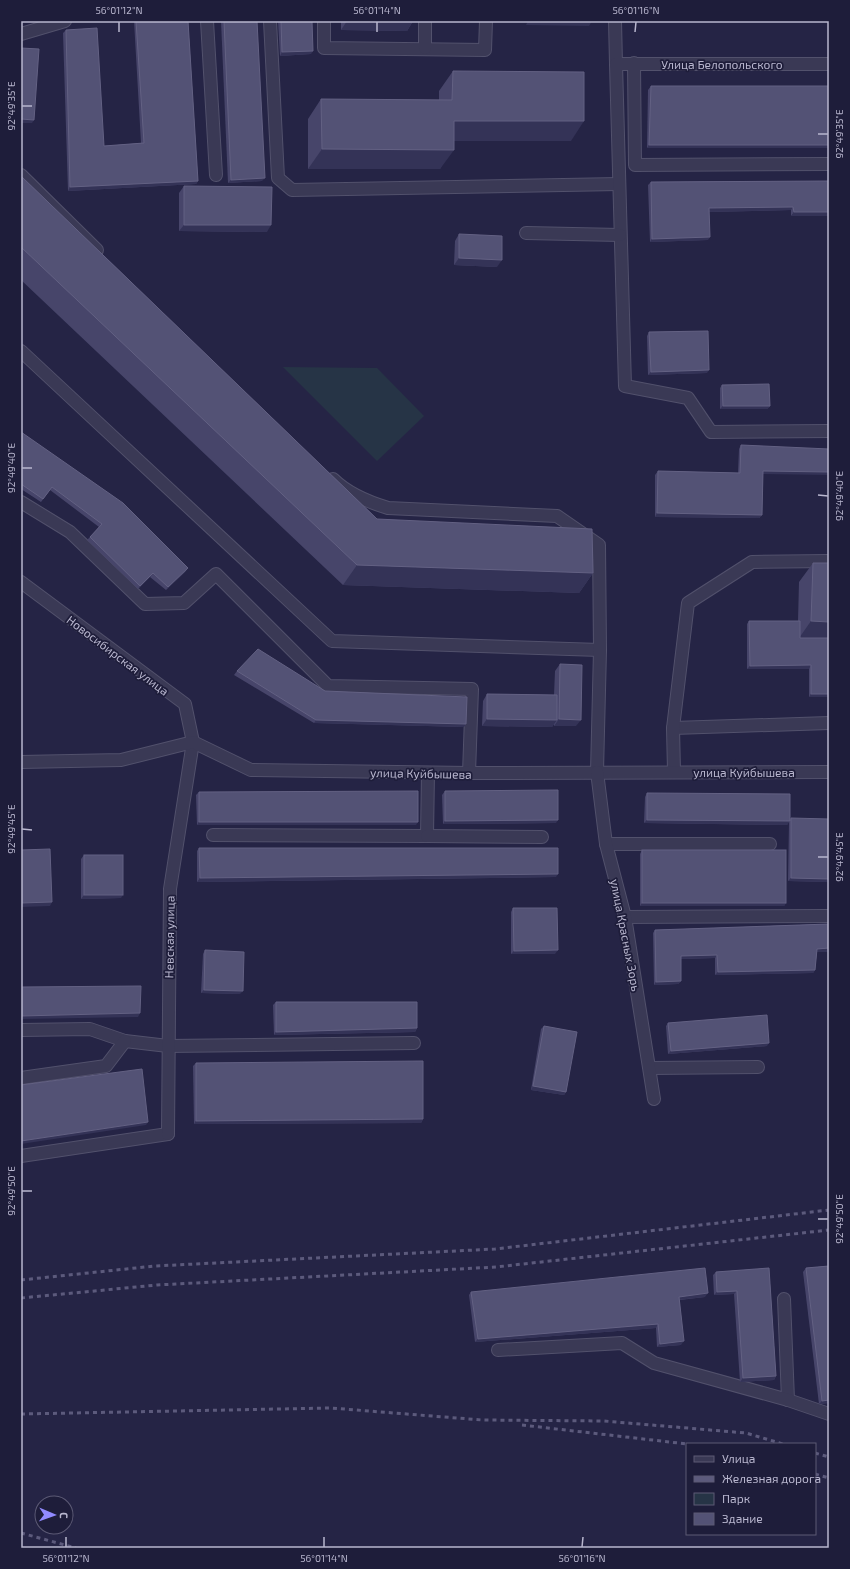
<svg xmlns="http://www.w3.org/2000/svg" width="850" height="1569" viewBox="0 0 850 1569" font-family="'Exo 2',sans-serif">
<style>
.green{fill:#263446}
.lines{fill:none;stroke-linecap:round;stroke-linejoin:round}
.service-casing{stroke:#52516c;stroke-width:14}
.minor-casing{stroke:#52516c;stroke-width:14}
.service{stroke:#3a3955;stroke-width:12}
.minor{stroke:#3a3955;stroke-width:12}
.rail{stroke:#5c5a7c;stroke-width:3;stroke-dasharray:4 4;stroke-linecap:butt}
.wall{fill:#47456a}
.shaded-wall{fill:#343357}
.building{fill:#535275;stroke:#636183}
.ticks{fill:none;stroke:#b8b6ce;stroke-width:1.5}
.labels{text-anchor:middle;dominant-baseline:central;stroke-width:3.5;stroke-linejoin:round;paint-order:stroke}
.street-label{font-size:12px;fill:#b8b6ce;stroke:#1e1d3a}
.neatline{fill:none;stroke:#b8b6ce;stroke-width:1.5}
.ticks-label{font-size:10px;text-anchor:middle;fill:#b8b6ce}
</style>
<rect width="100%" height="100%" fill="#252445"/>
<path class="green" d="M283 367 377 368 424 416 377 461Z"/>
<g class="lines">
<defs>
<g id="service">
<path d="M207 21 216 175"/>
<path d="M270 21 278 178 292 190 619 184"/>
<path d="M324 21V48L485 50 486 21"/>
<path d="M615 21 616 64"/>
<path d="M21 34 65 21"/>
<path d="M425 48V21"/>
<path d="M634 63 635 165 829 164"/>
<path d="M829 64H616L625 386 688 398 711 432 829 431"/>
<path d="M21 175 97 250"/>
<path d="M526 233 620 235"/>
<path d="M21 351 332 641 600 650"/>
<path d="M333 479C348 494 368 502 388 508L557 516 599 545 600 650 597 772"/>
<path d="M21 502 70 532 145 604 184 603 216 574 328 686 472 689 469 773"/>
<path d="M673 728 829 723"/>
<path d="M674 771 673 728 688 603 752 562 829 561"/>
<path d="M213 835 427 836 428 773"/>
<path d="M427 836 542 837"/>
<path d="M606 844H770"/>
<path d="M625 917 829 916"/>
<path d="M21 1030 90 1029 125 1041 168 1046 414 1043"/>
<path d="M650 1068 758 1067"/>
<path d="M21 1078 106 1066 125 1041"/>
<path d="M21 1156 168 1134"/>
<path d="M784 1299 788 1400"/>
<path d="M498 1350 622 1343 654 1363 788 1400 829 1414"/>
</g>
<g id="minor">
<path d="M21 582 185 704 193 742 170 889 168 1134"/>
<path d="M21 762 121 760 193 742 251 770 469 773 829 772"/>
<path d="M597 772 606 844 625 917 654 1099"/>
</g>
</defs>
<use href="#service" class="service-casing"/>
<use href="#minor" class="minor-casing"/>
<use href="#service" class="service"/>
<use href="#minor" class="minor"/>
<g class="rail">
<path d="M21 1280 155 1266 495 1249 829 1210"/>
<path d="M21 1298 157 1285 496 1267 829 1230"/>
<path d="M21 1414 331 1408 482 1420 604 1421 746 1433 783 1444"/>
<path d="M522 1425 687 1444"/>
<path d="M815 1453 829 1457"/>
<path d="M815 1474 829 1478"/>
<path d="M21 1533 76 1548"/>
</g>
</g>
<g class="wall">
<path d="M134 21H188L198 181 196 184 68 191 63 33 66 30 104 146 141 143Z"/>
<path d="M221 21H257L262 181 228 183Z"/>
<path d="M278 21H312L311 54 280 56Z"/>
<path d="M341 21H413L407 31 341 30Z"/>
<path d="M453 71 571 141H454L440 169H308V119L321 99 439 100V91Z"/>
<path d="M651 86H829L647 148 648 90Z"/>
<path d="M21 176 377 519 593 573 579 593 343 585 21 280Z"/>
<path d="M829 181 791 216V210L709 212 708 240 650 242 648 185 651 182Z"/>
<path d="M184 186 267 232 179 231V193Z"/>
<path d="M459 234 497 267 454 265 455 241Z"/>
<path d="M649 332 707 373 648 375 647 336Z"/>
<path d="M722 385 770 406 767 409H720V388Z"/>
<path d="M21 432 188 568 185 572 166 590 150 577 138 589 87 540 90 537 99 527 50 490 41 502 21 489Z"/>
<path d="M741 445 763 474 762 515 759 518 655 517V475L658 471 738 473 739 449Z"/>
<path d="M813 563 829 697H809V669H747V624L749 621H798L799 582Z"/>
<path d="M560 664 576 726H554V724L552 727 482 726 483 701 487 694 554 695 555 671Z"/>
<path d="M237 671 325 691 464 727 314 723 234 675Z"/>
<path d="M445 791 556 823 443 824 442 795Z"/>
<path d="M199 792 416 825H197L196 795Z"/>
<path d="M647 793 790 820 791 818 828 882 788 881 789 822 787 825 644 823 645 797Z"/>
<path d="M199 848 556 877 197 882V851Z"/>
<path d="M642 850 786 903 784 906H640V854Z"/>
<path d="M84 855 121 898 81 899V859Z"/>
<path d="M513 908 555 954H511V912Z"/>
<path d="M829 924V952H817L815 970 813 973 715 975V958L681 959V981L678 984 654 985 653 933 655 930Z"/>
<path d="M205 950 240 994 201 993 203 954Z"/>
<path d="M276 1002 417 1028 415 1032 274 1035 273 1005Z"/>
<path d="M668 1023 767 1046 668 1054 666 1026Z"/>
<path d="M544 1026 566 1092 564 1095 531 1090 541 1029Z"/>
<path d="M196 1063 423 1119 421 1123 194 1124 193 1066Z"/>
<path d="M829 1266V1403L819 1404 803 1272 806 1268Z"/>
<path d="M769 1268 776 1376 774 1380 740 1382 734 1294 714 1295 713 1275 716 1272Z"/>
<path d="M471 1292 705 1297 680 1300 681 1345 657 1347 656 1328 475 1342 469 1295Z"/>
</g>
<g class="shaded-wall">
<path d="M347 21H413L407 31 341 30Z"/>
<path d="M528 21H592L589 26 526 25Z"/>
<path d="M313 51 311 54 280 56 282 52Z"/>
<path d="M21 119 34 120 32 123H21Z"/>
<path d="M454 121H584L571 141H440Z"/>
<path d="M649 145H829V148H647Z"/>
<path d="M322 149 454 150 440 169H308Z"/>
<path d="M265 178 262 181 228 183 231 180Z"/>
<path d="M198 181 196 184 68 191 70 187Z"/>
<path d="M793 207 791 210 707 212 709 208Z"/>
<path d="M794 212H829V216H791Z"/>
<path d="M184 225H271L267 232 179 231Z"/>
<path d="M710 237 708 240 650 242 652 239Z"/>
<path d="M459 258 502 260 497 267 454 265Z"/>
<path d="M709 370 707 373 648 375 651 372Z"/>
<path d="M723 406H770L767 409H720Z"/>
<path d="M763 471 829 472V475L760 474Z"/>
<path d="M657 513 762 515 759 518 655 517Z"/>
<path d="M357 565 593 573 579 593 343 585Z"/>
<path d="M188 568 185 572 166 590 168 587Z"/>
<path d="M153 573 150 577 138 589 140 586Z"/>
<path d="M811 621 829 622V641H797Z"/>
<path d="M811 665 809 669H747L750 666Z"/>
<path d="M811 694H829V697H809Z"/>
<path d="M487 719 557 720 552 727 482 726Z"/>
<path d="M559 719 581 720 576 726H554Z"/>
<path d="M316 720 466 724 464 727 314 723Z"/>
<path d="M558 820 556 823 443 824 445 821Z"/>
<path d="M647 820 790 821 787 825 644 823Z"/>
<path d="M199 822H418L416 825H197Z"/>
<path d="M558 874 556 877 197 882 200 878Z"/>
<path d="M791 878 829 879V880L828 882 788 881Z"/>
<path d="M84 895H123L121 898 81 899Z"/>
<path d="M52 902 50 906 21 907V903Z"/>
<path d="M642 903H786L784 906H640Z"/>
<path d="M829 948V952H815L817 949Z"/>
<path d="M558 950 555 954H511L514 951Z"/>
<path d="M717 955 715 958 678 959 681 956Z"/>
<path d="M815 970 813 973 715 975 718 972Z"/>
<path d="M681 981 678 984 654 985 656 982Z"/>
<path d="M204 990 243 991 240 994 201 993Z"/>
<path d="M140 1013 138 1017 21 1019V1016Z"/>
<path d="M417 1028 415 1032 274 1035 276 1032Z"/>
<path d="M769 1043 767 1046 668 1054 671 1051Z"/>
<path d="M533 1086 566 1092 564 1095 531 1090Z"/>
<path d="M423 1119 421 1123 194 1124 196 1121Z"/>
<path d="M148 1122 146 1125 21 1144V1141Z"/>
<path d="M737 1291 734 1294 714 1295 717 1292Z"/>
<path d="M708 1293 705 1297 677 1300 679 1297Z"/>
<path d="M658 1324 656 1328 475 1342 478 1339Z"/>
<path d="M684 1341 681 1345 657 1347 660 1344Z"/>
<path d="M776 1376 774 1380 740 1382 743 1378Z"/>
<path d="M829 1400V1403L819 1404 822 1401Z"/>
</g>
<g class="building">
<path d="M136 21H188L198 181 70 187 66 30 97 28 104 146 144 143Z"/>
<path d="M224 21H257L265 178 231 180Z"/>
<path d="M281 21H312L313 51 282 52Z"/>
<path d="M21 48 39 49 34 120 21 119Z"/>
<path d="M453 71 584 72V121H454V150L322 149 321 99 452 100Z"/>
<path d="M651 86H829V145H649Z"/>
<path d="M21 176 377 519 592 529 593 573 357 565 21 247Z"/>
<path d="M829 181V212H794L793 207 709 208 710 237 652 239 651 182Z"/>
<path d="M184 186 272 187 271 225H184Z"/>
<path d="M459 234 502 236V260L459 258Z"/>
<path d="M708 331 709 370 651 372 649 332Z"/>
<path d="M769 384 770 406H723L722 385Z"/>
<path d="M21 432 123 503 188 568 168 587 153 573 140 586 90 537 102 524 52 487 43 499 21 484Z"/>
<path d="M741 445 829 449V472L763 471 762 515 657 513 658 471 740 473Z"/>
<path d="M813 563H829V622L811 621Z"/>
<path d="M749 621H800V638H829V694H811V665L750 666Z"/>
<path d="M258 649 325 691 467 697 466 724 316 720 237 671Z"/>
<path d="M560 664 582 665 581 720 559 719Z"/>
<path d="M487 694 557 695V720L487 719Z"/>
<path d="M558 790V820L445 821V791Z"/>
<path d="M418 791V822H199V792Z"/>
<path d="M647 793 790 794V821L647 820Z"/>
<path d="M791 818 829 819V879L791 878Z"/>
<path d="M199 848H558V874L200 878Z"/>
<path d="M50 849 52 902 21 903V850Z"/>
<rect x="642" y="850" width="144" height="53"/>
<rect x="84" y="855" width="39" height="40"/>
<path d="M513 908H557L558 950 514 951Z"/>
<path d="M829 924V948L817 949 815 970 718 972 717 955 681 956V981L656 982 655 930Z"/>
<path d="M205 950 244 952 243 991 204 990Z"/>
<path d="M141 986 140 1013 21 1016V987Z"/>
<path d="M276 1002H417V1028L276 1032Z"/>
<path d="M767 1015 769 1043 671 1051 668 1023Z"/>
<path d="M544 1026 577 1032 566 1092 533 1086Z"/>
<path d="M423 1061V1119L196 1121V1063Z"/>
<path d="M142 1069 148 1122 21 1141V1085Z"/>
<path d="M829 1266V1400L822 1401 806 1268Z"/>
<path d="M705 1268 708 1293 679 1297 684 1341 660 1344 658 1324 478 1339 471 1292Z"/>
<path d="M769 1268 776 1376 743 1378 737 1291 717 1292 716 1272Z"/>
</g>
<path class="ticks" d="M119 32V22M377 32V22M635 32 636 22M22 106H32M818 134H828M22 468H32M818 495 828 496M22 829 32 830M818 857H828M22 1191H32M818 1219H828M66 1547V1537M324 1547V1537M582 1547 583 1537"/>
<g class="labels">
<g class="street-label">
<text x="722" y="64">Улица Белопольского</text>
<text transform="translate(118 655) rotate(37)">Новосибирская улица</text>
<text x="744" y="772">улица Куйбышева</text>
<text transform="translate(421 773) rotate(1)">улица Куйбышева</text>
<text transform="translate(626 935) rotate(79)">улица Красных Зорь</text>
<text transform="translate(169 937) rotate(-89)">Невская улица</text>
</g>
</g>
<rect width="850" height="1569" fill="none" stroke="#1e1d3a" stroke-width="44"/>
<rect x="686" y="1443" width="130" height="92" fill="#1e1d3a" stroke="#5c5a75"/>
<rect x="694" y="1456" width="20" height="6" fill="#3a3955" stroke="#5c5a75"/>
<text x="722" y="1463" font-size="12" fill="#b8b6ce">Улица</text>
<rect x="694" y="1476" width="20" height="6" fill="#5c5a7c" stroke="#5c5a75"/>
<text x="722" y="1483" font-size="12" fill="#b8b6ce">Железная дорога</text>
<rect x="694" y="1493" width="20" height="12" fill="#263446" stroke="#5c5a75"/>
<text x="722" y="1503" font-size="12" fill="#b8b6ce">Парк</text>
<rect x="694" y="1513" width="20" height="12" fill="#535275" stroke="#5c5a75"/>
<text x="722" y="1523" font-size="12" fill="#b8b6ce">Здание</text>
<g transform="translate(54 1515) rotate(92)"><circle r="19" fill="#1e1d3a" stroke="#5c5a75"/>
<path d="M0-3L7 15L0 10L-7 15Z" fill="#918aff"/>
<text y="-6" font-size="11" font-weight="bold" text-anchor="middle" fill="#b8b6ce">С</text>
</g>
<rect x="22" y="22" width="806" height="1525" class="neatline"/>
<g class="ticks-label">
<text x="119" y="14">56°01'12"N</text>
<text x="377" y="14">56°01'14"N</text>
<text x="636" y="14">56°01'16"N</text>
<text transform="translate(11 106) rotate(-90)" y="4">92°49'35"E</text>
<text transform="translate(839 134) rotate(-90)" y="4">92°49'35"E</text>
<text transform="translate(11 468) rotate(-90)" y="4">92°49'40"E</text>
<text transform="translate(839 496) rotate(-90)" y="4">92°49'40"E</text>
<text transform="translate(11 829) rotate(-90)" y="4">92°49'45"E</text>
<text transform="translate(839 857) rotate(-90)" y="4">92°49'45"E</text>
<text transform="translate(11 1191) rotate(-90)" y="4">92°49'50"E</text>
<text transform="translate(839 1219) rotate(-90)" y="4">92°49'50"E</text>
<text x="66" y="1562">56°01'12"N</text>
<text x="324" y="1562">56°01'14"N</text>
<text x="582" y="1562">56°01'16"N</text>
</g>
</svg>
